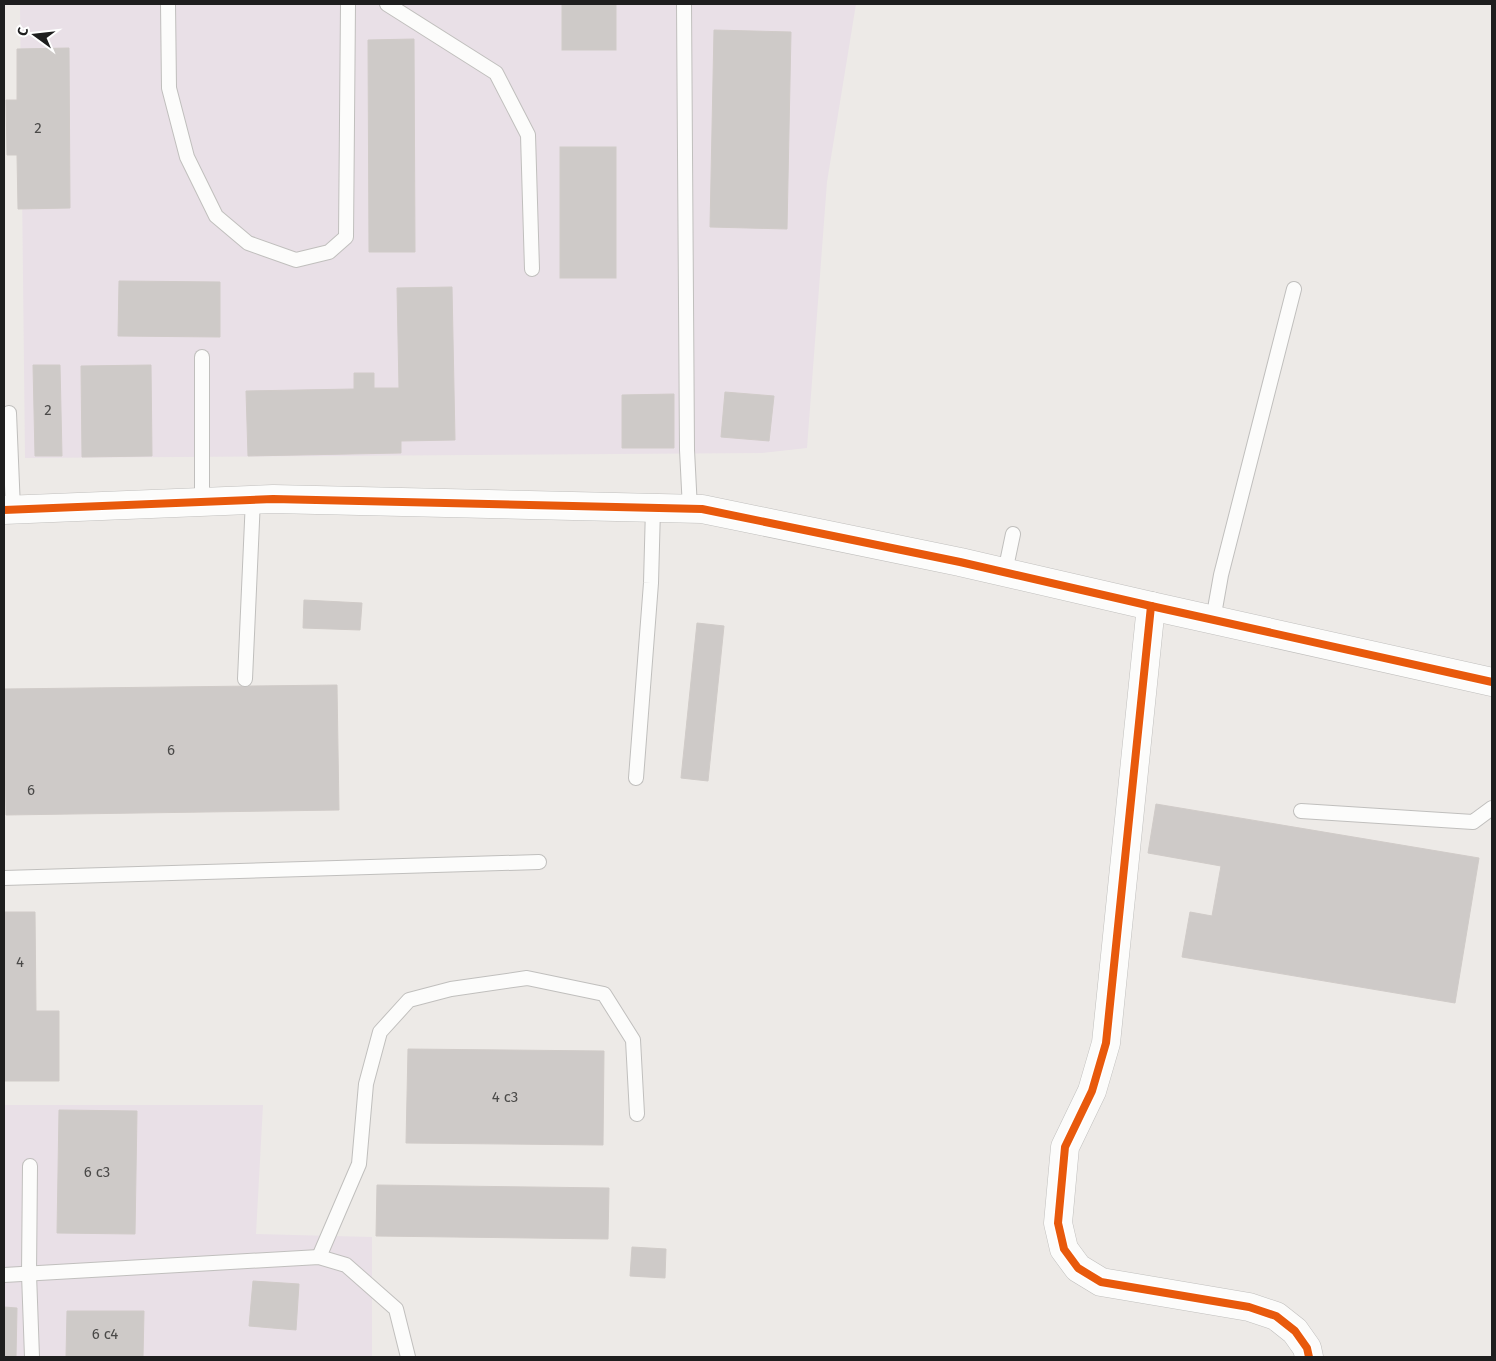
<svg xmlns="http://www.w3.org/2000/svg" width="1496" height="1361" viewBox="0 0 1496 1361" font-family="'Fira Sans',sans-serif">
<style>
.industrial{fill:#e9e0e7}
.building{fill:#cecac8;stroke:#d0cbc8}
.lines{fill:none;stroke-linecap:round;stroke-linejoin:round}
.service-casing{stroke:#c0bfbd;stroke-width:16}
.minor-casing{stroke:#c0bfbd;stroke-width:29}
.service{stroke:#fcfcfb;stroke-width:14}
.minor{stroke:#fcfcfb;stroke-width:28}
.cycleway-casing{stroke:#fff;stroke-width:11}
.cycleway{stroke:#e8590c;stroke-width:8}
.labels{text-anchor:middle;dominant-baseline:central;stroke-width:4.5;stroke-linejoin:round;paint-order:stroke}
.number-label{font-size:15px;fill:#4a4948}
</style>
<rect width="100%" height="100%" fill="#edeae7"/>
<g class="industrial">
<path d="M20 4H856L827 182 807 448 762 453 25 458Z"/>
<path d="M4 1105H263L256 1234 372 1237V1357H4Z"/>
</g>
<g class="building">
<rect x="562" y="4" width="54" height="46"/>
<path d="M714 30 791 32 787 229 710 227Z"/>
<path d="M414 39 415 252H369L368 40Z"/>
<path d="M69 48 70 208 18 209 17 155H7L6 100H17V49Z"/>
<rect x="560" y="147" width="56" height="131"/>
<path d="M119 281 220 282V337L118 336Z"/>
<path d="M452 287 455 440 401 441V453L248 456 246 391 354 389V373H374V388H399L397 288Z"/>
<path d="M33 365H60L62 456H35Z"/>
<path d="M151 365 152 456 82 457 81 366Z"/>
<path d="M725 392 774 396 769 441 721 437Z"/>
<path d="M674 394V448H622V395Z"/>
<path d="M304 600 362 603 360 630 303 628Z"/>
<path d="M697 623 724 626 708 781 681 778Z"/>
<path d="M337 685 339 810 6 815 4 689Z"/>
<path d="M1156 804 1479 858 1455 1003 1182 957 1190 912 1212 916 1221 866 1148 853Z"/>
<path d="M4 912H35L36 1011H59V1081H4Z"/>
<path d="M408 1049 604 1051 603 1145 406 1143Z"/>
<path d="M59 1110 137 1111 135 1234 57 1233Z"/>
<path d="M377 1185 609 1188 608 1239 376 1236Z"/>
<path d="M632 1247 666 1249 665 1278 630 1276Z"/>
<path d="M253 1281 299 1284 296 1330 249 1326Z"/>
<path d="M4 1307 17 1308 16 1357H4Z"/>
<path d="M67 1311H144L143 1357H66Z"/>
</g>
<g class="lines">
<defs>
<g id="service">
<path d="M168 4 169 88 187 157 216 216 248 243 296 260 329 252 346 237 348 4"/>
<path d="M387 4 496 73 528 135 532 269"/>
<path d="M684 4 687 450 690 509"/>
<path d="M9 413 13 509"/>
<path d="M202 502V357"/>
<path d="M1005 572 1013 534"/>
<path d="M1213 620 1221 575 1294 289"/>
<path d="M245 679 253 499"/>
<path d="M636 778 651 583 653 508"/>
<path d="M1301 811 1473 822 1492 808"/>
<path d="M4 878 539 862"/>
<path d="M30 1166 29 1274 32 1357"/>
<path d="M319 1257 359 1164 366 1084 380 1032 409 1000 451 989 527 978 604 994 633 1040 637 1114"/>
<path d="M4 1275 319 1257 346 1265 396 1309 408 1357"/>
</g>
<g id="minor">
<path d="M4 510 273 499 702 509 960 562 1151 606 1492 682"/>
<path d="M1151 606 1106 1043 1092 1091 1065 1147 1058 1223 1064 1249 1078 1268 1101 1282 1249 1307 1276 1316 1295 1331 1307 1348 1309 1357"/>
</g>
</defs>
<use href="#service" class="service-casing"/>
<use href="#minor" class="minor-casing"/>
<use href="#service" class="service"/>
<use href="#minor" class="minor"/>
<defs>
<g id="cycleway">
<path d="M4 510 273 499 702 509 960 562 1151 606 1492 682"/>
<path d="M1151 606 1106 1043 1092 1091 1065 1147 1058 1223 1064 1249 1078 1268 1101 1282 1249 1307 1276 1316 1295 1331 1307 1348 1309 1357"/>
</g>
</defs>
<use href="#cycleway" class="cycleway-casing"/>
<use href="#cycleway" class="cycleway"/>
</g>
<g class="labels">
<g class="number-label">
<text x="38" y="128">2</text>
<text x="48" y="410">2</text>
<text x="171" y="750">6</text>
<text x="31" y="790">6</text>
<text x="20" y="962">4</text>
<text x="505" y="1097">4 с3</text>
<text x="97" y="1172">6 с3</text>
<text x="105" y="1334">6 с4</text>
</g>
</g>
<rect width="1496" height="1361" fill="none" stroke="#1e1e1e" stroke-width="10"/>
<g transform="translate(35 35) rotate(285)" stroke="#ffffff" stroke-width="4" paint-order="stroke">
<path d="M0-4L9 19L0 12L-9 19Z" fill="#1e1e1e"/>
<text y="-8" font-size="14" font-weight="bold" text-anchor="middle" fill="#1e1e1e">С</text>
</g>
</svg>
